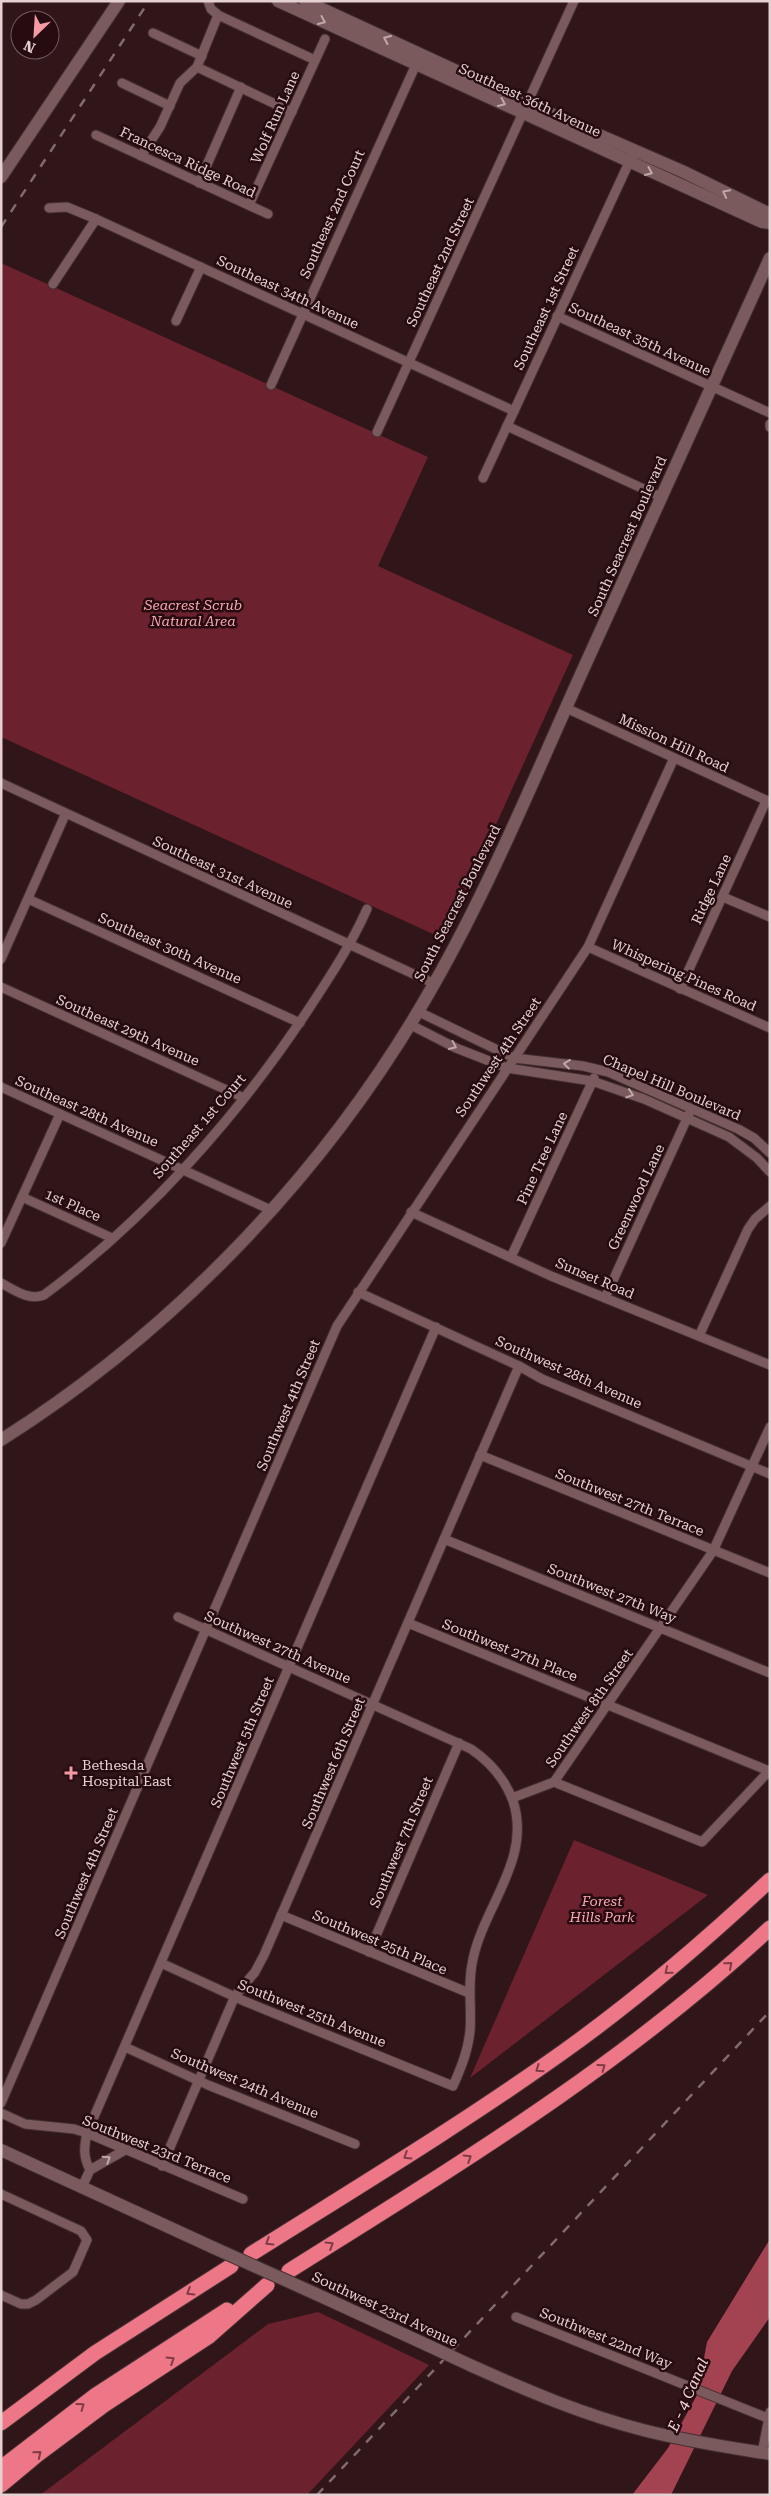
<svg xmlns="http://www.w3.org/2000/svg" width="771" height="2496" viewBox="0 0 771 2496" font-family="'Roboto Serif',serif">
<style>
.green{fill:#6b212e}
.water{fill:#a34251}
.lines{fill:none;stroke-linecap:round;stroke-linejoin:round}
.street-casing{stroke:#443031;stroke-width:11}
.secondary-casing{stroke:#443031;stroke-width:14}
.highway-casing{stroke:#443031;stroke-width:17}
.street{stroke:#7b5a5d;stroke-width:9}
.secondary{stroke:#7b5a5d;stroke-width:12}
.highway{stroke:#ee7787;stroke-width:15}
.rail{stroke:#826b6d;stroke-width:2.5;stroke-dasharray:9 9;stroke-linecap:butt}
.secondary-bridge-casing{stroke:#443031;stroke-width:14;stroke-linecap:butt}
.secondary-bridge{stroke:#7b5a5d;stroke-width:12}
.oneway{stroke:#c0a7a9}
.oneway2{stroke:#803c46}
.poi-dot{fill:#f49aa4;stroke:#260c10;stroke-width:2}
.labels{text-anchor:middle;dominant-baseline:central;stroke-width:5;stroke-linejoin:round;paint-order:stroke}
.street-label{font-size:14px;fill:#e5d1d2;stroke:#260c10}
.park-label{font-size:14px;font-style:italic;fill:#f8a7af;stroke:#260c10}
.poi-label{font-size:14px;fill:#e5d1d2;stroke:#260c10;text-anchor:start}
.water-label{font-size:15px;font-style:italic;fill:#f6d9db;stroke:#260c10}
</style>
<rect width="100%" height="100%" fill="#301519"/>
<g class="green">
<path d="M1 263 428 457 378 566 573 655 444 939 1 737Z"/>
<path d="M574 1840 708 1895 470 2078Z"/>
<path d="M318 2312 429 2365 307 2495H40L268 2324Z"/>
</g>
<path class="water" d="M770 2239V2317L732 2371 671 2495H632L668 2448 697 2395 707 2342Z"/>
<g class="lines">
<defs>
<g id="street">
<path d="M218 15 315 60"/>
<path d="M153 33 202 56"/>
<path d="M197 67 292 112"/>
<path d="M122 83 170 106"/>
<path d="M96 135 268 214"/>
<path d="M141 156 160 127 180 83 197 67 218 15 211 9 208 1"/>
<path d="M199 183 241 87"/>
<path d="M249 205 325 39"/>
<path d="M49 208 67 207 96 219 514 411"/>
<path d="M53 284 96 219"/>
<path d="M557 316 770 413"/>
<path d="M176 321 201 267"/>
<path d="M271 385 418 60"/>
<path d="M770 424V427"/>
<path d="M507 426 661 497"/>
<path d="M377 432 574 1"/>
<path d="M483 478 632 156"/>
<path d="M566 708 770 802"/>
<path d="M1 783 435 984"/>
<path d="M723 897 770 917"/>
<path d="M28 899 300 1023"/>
<path d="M588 947 770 1028"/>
<path d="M1 959 65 815"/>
<path d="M1 987 244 1098"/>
<path d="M680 989 766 801"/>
<path d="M417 1011 514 1058 583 1066 608 1072 738 1129 754 1138 770 1153"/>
<path d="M409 1024 456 1048 507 1068 592 1081 644 1099 729 1137 757 1158 770 1172"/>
<path d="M1 1087 271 1210"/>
<path d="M22 1197 112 1238"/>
<path d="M411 1212 551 1276 770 1365"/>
<path d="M1 1243 60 1114"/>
<path d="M511 1257 594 1078"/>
<path d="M1 1283C14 1290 29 1301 44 1295 148 1218 239 1115 310 1007 331 975 352 943 367 909"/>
<path d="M358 1292 519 1366 542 1379 770 1474"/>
<path d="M605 1298 689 1114"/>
<path d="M699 1336 748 1229 755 1219 770 1206"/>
<path d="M480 1455 770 1573"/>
<path d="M444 1539 770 1673"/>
<path d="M408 1623 769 1771"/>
<path d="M554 1782 702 1842 770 1770"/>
<path d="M512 1798 554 1782 713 1551 770 1427"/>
<path d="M281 1915 469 1993"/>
<path d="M369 1952 459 1743"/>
<path d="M161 1963 244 2001 453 2086C461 2068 468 2051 470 2031 472 2007 467 1984 473 1959 484 1906 532 1859 513 1801 505 1779 490 1762 471 1749L178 1617"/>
<path d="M125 2047 208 2085 355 2144"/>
<path d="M1 2103 337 1326 588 947 674 758"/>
<path d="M1 2113 25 2124 74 2129 87 2133 243 2199"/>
<path d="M162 2166 235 1996 255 1972 264 1955 519 1366"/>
<path d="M90 2170C83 2157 84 2147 87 2133L436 1327"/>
<path d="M82 2187 90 2170 125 2150"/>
<path d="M1 2194 81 2231 87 2240 73 2272 36 2300 28 2304H21L1 2295"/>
<path d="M516 2317 770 2419"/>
<path d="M762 2453 770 2412"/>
</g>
<g id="secondary">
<path d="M278 1 762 222 770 223"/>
<path d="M305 1 528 104 684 172 770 214"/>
<path d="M1 177 119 1"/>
<path d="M1 1440C178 1328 331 1167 434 984 491 884 535 776 582 672 645 534 707 396 770 258"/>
<path d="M1 2150 212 2247"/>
<path d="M316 2294 427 2345"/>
<path d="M472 2366C528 2391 584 2415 643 2430 685 2441 727 2447 770 2454"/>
</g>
<g id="highway">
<path d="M251 2254C356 2188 462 2124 563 2052 636 2000 704 1942 770 1880"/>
<path d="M289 2271C456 2166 625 2064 770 1928"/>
<path d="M1 2423 95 2353 231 2266"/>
<path d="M1 2468 96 2395 227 2310"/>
<path d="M1 2485 37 2455 104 2405 208 2337 267 2285"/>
</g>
</defs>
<use href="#street" class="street-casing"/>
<use href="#secondary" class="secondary-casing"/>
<use href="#highway" class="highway-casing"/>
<use href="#street" class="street"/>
<use href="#secondary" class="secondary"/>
<use href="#highway" class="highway"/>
<g class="rail">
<path d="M1 227 149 1"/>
<path d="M317 2495 770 2011"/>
</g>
<defs>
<g id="secondary-bridge">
<path d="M212 2247 316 2294"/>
<path d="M427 2345 472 2366"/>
</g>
</defs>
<use href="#secondary-bridge" class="secondary-bridge-casing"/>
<use href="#secondary-bridge" class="secondary-bridge"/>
</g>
<defs><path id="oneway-chevron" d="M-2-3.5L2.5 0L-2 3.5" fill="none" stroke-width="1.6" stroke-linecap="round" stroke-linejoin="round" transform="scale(1.25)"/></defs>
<g class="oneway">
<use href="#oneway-chevron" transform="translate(322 21) rotate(24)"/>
<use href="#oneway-chevron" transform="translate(387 39) rotate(-155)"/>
<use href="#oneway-chevron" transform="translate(502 103) rotate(25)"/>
<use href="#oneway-chevron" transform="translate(649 172) rotate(24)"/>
<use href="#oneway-chevron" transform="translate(726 193) rotate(-153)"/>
<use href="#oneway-chevron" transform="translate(453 1046) rotate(25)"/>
<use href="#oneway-chevron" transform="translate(567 1064) rotate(-173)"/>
<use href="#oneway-chevron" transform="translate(630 1094) rotate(18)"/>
<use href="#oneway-chevron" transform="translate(107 2159) rotate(-33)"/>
</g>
<g class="oneway2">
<use href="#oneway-chevron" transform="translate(729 1965) rotate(-41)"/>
<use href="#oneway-chevron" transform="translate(668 1971) rotate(141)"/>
<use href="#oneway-chevron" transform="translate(602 2067) rotate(-36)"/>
<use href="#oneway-chevron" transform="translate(539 2069) rotate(145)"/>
<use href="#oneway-chevron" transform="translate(407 2156) rotate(148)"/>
<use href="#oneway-chevron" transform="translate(468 2158) rotate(-32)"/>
<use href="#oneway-chevron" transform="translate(269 2242) rotate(148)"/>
<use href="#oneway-chevron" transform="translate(330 2245) rotate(-32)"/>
<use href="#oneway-chevron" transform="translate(190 2292) rotate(148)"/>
<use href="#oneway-chevron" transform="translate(171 2360) rotate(-32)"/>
<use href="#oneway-chevron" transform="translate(81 2406) rotate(-36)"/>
<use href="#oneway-chevron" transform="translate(38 2454) rotate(-39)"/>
</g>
<path class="poi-dot" d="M68.5 1765.5h5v5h5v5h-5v5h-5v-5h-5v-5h5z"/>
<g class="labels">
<g class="street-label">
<text transform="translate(530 100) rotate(25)">Southeast 36th Avenue</text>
<text transform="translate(275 117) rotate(-66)">Wolf Run Lane</text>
<text transform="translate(188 162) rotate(25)">Francesca Ridge Road</text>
<text transform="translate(332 214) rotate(-66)">Southeast 2nd Court</text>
<text transform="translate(440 262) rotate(-65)">Southeast 2nd Street</text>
<text transform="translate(288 292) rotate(25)">Southeast 34th Avenue</text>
<text transform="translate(546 308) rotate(-65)">Southeast 1st Street</text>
<text transform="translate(640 339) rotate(25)">Southeast 35th Avenue</text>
<text transform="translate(627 536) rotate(-66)">South Seacrest Boulevard</text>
<text transform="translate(674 743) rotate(25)">Mission Hill Road</text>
<text transform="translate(223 872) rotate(25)">Southeast 31st Avenue</text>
<text transform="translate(711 889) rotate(-65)">Ridge Lane</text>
<text transform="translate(457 903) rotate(-63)">South Seacrest Boulevard</text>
<text transform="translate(170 948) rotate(24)">Southeast 30th Avenue</text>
<text transform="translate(684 975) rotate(24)">Whispering Pines Road</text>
<text transform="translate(128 1030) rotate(24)">Southeast 29th Avenue</text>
<text transform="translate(498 1057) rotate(-56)">Southwest 4th Street</text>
<text transform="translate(672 1087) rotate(23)">Chapel Hill Boulevard</text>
<text transform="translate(87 1111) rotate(24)">Southeast 28th Avenue</text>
<text transform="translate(199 1126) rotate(-49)">Southeast 1st Court</text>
<text transform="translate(542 1158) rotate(-65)">Pine Tree Lane</text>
<text transform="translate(636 1197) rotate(-65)">Greenwood Lane</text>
<text transform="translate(73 1205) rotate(24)">1st Place</text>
<text transform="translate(595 1278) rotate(23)">Sunset Road</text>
<text transform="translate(569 1372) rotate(24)">Southwest 28th Avenue</text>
<text transform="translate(288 1405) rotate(-67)">Southwest 4th Street</text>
<text transform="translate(630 1502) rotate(22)">Southwest 27th Terrace</text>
<text transform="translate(612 1593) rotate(22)">Southwest 27th Way</text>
<text transform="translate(278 1647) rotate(24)">Southwest 27th Avenue</text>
<text transform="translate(510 1650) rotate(22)">Southwest 27th Place</text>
<text transform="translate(589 1708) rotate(-55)">Southwest 8th Street</text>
<text transform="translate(242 1742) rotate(-67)">Southwest 5th Street</text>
<text transform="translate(333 1763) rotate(-67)">Southwest 6th Street</text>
<text transform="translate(401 1842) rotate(-67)">Southwest 7th Street</text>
<text transform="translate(86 1873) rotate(-67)">Southwest 4th Street</text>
<text transform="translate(380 1942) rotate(23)">Southwest 25th Place</text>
<text transform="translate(312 2013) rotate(22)">Southwest 25th Avenue</text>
<text transform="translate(245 2083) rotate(23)">Southwest 24th Avenue</text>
<text transform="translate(157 2149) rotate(22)">Southwest 23rd Terrace</text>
<text transform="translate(385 2309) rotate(25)">Southwest 23rd Avenue</text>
<text transform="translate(606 2338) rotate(22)">Southwest 22nd Way</text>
</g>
<g class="park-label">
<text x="193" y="605">Seacrest Scrub<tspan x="193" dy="16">Natural Area</tspan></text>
<text x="602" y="1901">Forest<tspan x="602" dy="16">Hills Park</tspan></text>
</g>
<g class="poi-label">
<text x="82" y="1765">Bethesda<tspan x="82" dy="16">Hospital East</tspan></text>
</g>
<g class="water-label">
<text transform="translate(688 2395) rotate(-66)">E - 4 Canal</text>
</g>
</g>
<rect width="771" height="2496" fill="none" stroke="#e5d1d2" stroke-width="5"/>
<g transform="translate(35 35) rotate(205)"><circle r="24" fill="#260c10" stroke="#725b5e"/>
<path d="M0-4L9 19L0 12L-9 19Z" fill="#f49aa4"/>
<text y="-8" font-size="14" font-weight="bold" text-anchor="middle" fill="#e5d1d2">N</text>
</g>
</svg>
